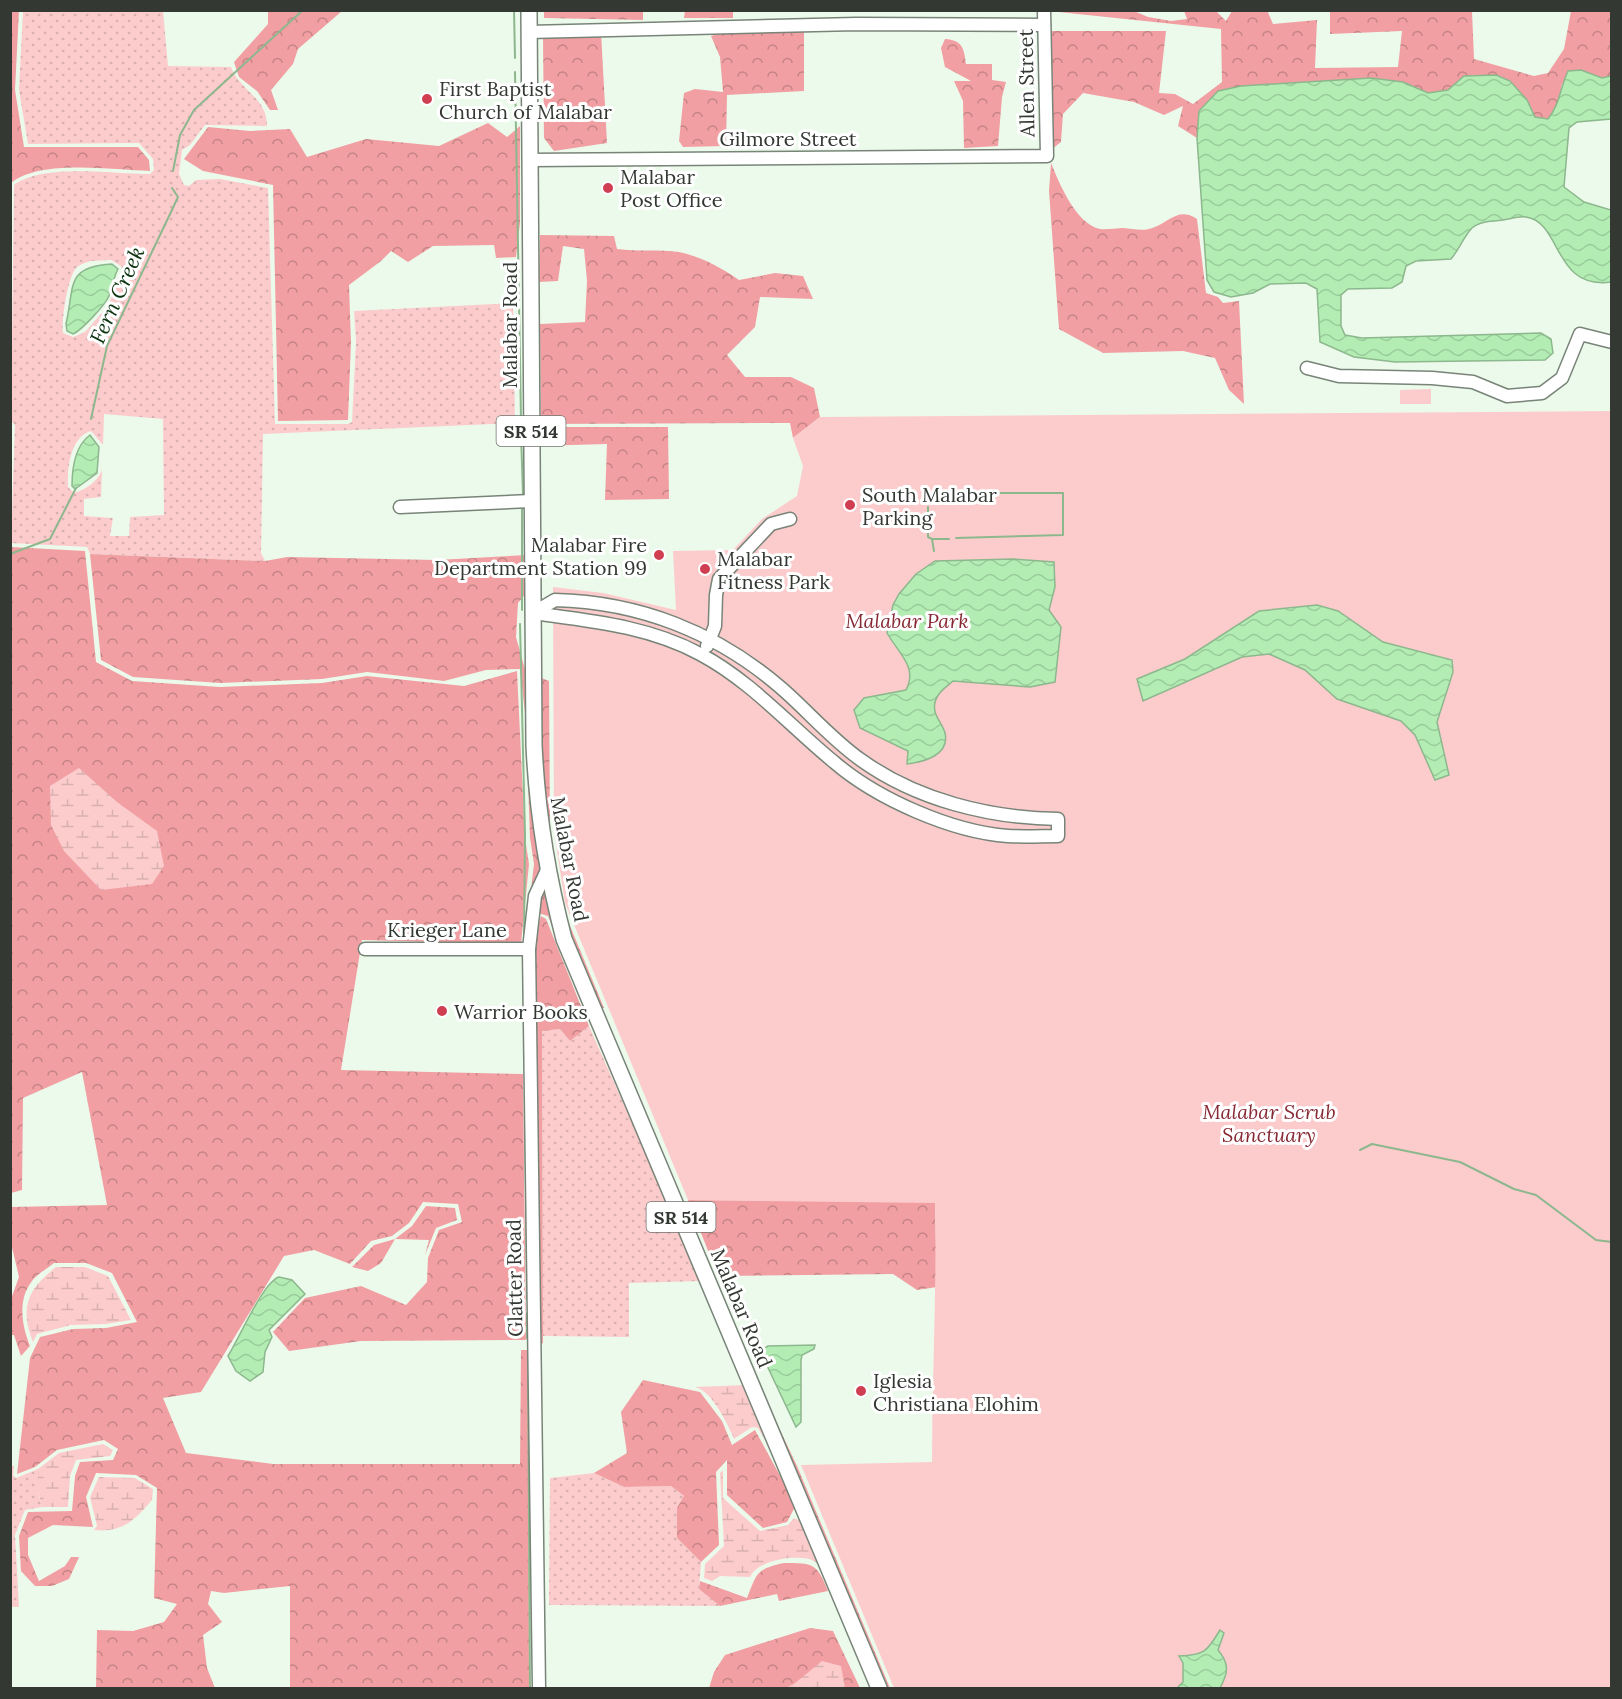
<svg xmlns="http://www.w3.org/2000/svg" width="1622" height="1699" viewBox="0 0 1622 1699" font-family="Lora,serif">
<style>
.grass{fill:url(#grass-dots);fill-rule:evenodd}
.forest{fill:url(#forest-crowns)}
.wetland{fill:url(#wetland-marsh)}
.park{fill:#fccccd}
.water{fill:url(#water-waves);stroke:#8db78d;stroke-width:1.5}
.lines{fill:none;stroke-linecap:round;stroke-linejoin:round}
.stream{stroke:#8db78d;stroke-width:2}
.minor-casing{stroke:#788478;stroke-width:15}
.major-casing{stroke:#788478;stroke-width:18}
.minor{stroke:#fff;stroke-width:12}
.major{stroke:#fff;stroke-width:15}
.poi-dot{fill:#cf3f51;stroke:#fff;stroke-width:2}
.labels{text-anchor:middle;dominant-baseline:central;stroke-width:6;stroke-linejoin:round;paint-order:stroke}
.shield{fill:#fff;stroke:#707470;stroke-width:1.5}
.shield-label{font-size:18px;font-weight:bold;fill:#333833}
.street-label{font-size:20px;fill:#333833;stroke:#fff}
.poi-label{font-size:20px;fill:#333833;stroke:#fff;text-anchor:start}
.park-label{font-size:20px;font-style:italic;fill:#872934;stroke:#fff}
.water-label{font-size:21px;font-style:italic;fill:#0b340f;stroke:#fff}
</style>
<defs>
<pattern id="grass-dots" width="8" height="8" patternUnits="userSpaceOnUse" patternTransform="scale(1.5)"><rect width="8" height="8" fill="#fccccd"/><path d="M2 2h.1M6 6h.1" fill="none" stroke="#d8b0b0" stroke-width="1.8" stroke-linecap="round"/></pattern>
<pattern id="forest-crowns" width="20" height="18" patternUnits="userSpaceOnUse" patternTransform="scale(1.5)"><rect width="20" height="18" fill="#f19fa2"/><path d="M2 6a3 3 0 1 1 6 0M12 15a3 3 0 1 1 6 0" fill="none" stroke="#c48385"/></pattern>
<pattern id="wetland-marsh" width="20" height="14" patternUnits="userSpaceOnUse" patternTransform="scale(1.5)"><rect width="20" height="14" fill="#fccccd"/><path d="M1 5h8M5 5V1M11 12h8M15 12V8" fill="none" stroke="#d8b0b0"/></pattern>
<pattern id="water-waves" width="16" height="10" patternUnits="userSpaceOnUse" patternTransform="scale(1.5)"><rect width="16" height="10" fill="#b3edb4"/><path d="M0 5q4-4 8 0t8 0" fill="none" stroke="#9acc9b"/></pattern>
</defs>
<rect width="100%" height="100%" fill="#ecfaec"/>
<g class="grass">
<path d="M23 11H163L168 66 231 67C240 91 267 97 267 126L205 125 190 145 182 150 179 174 184 185 189 186 196 180 220 179 268 188 275 424H348L352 422 356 342 354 311 513 303 515 423 263 434 261 553 265 561 90 554 87 547 11 543 15 425 11 421 14 185C43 163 113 174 150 174L154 170 153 159 139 143 28 144 19 90ZM91 261 111 260 121 266 122 271 108 306 85 332 73 337 63 333C61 321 68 275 77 267 81 264 87 262 91 261ZM104 414 163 419 164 515 130 517 129 536H110L113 518 84 516V499L101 497 102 469C99 481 85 490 74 493L68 487C67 469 70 437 91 431L103 445Z"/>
<path d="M589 1026 702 1281 629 1283V1337L543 1336 542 1030 560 1029 570 1041Z"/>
<path d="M10 1466H14L13 1475 16 1478 38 1469V1491L42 1507 25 1510 15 1535 19 1607H11Z"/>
<path d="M594 1473 624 1487 671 1486 684 1496 677 1538 701 1562 699 1589 720 1606 549 1605 550 1478Z"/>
</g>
<g class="forest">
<path d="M19 10 15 90 24 147H138L149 160 150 171C111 170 41 159 11 183V11Z"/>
<path d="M1267 10 1273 24 1317 20 1315 68 1398 67 1402 31 1330 34V11H1472L1474 59 1534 76 1548 73 1564 49 1571 11H1611V76L1602 78 1581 70 1562 84 1558 105 1548 119 1535 118 1527 100 1510 81 1496 75 1464 76 1448 90 1428 93 1403 82 1200 111 1197 138 1178 126 1183 106 1164 115 1134 102 1083 93 1063 114 1061 142 1052 149 1049 31H1166L1159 93 1175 94 1193 104 1222 82 1221 29 1049 11H1134L1148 17 1171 21 1187 19 1184 11H1216L1226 21 1232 11Z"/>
<path d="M268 11H342L298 49 293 64 271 90 278 110H270L257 91 239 77 234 62 268 24Z"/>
<path d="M544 11V10L643 11V20L544 18Z"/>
<path d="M685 11H733V18H684Z"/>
<path d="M802 30 804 33V91L727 95 726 146 683 147 679 141 684 93 695 89 723 92 720 57 711 36 727 31Z"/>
<path d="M601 32 607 143 554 151 544 138 543 36Z"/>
<path d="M945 39C963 40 964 49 966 64H992V80L1006 82 1002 97 998 146 964 148 963 101 954 81H971L945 67 941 48Z"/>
<path d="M488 123 507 137 520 126V223L516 257 496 258 494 245 433 246 408 262 391 251 381 261 349 285 351 342 348 420 278 421 273 185 203 171 184 159 208 127 250 131 290 129 307 157 366 139 439 146Z"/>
<path d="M1051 163C1059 183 1076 224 1100 229 1107 230 1116 228 1123 228 1134 229 1144 232 1155 227 1170 221 1179 207 1197 219L1206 293 1218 297 1223 303 1239 301 1244 404 1229 390 1215 358 1183 351 1103 353 1059 329 1049 191Z"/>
<path d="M540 235 614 236 617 249C637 252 659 249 679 252 702 257 720 267 739 280L775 273 803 276 813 299 760 297 755 327 727 355 745 377H791L814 388 820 417 793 438 790 423 541 424 540 324 585 322 587 281 584 249 563 246 558 281 539 282Z"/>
<path d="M539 427H668L669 499 605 500 607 444 536 446Z"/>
<path d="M11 547 85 551 96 662 132 681 220 687 322 683 367 676 464 686 517 671 525 838 529 864 521 944 362 940 341 1070 523 1074 526 1340 361 1341 289 1351 273 1332 305 1298 361 1286 406 1305 427 1282 428 1258 439 1230 462 1222 458 1204 423 1202 409 1223 392 1236 371 1241 350 1264 314 1250 284 1256 201 1392 163 1398 186 1453 273 1464H520L521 1350H528L529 1688H290V1586L224 1593 211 1591 208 1604 222 1622 203 1635 207 1668 215 1688H96L97 1630 133 1631 164 1622 177 1604 154 1598 157 1488 136 1475 96 1473 86 1497 93 1527 53 1525 28 1538V1555L39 1581 65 1566 71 1557H79L69 1579 52 1586H35L21 1571 19 1536 28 1512 72 1511 75 1476 80 1462 113 1460 118 1449 104 1440 57 1450 35 1467 17 1474 30 1358 40 1337 73 1329 106 1328 137 1322 112 1273 86 1263H54C47 1269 37 1274 32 1281 17 1300 22 1326 30 1346L21 1356 14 1335H11V1299L19 1277 11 1243V1207L107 1205 82 1072 23 1098 22 1190 11 1193Z"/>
<path d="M90 554 265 561 287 557 437 560 527 555 528 591 518 603 516 637 526 673 531 800 588 1012 548 916 538 913 525 941 534 864 530 838 526 722 520 669 486 670 444 681 367 672 322 679 220 683 133 677 101 660Z"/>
<path d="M539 677 549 681 550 831 554 862 561 904 604 1008 599 1009C589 986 577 962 569 937 541 853 539 765 539 677Z"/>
<path d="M541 916 546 919 589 1026 570 1041 560 1029 542 1031 543 1343 539 1345 532 949Z"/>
<path d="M688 1200 935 1202 937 1287 917 1290 893 1274 718 1276Z"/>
<path d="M426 1206 455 1208 457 1220 436 1228 425 1255 429 1240 395 1239 381 1263 368 1271 352 1267 374 1245 395 1239 412 1226Z"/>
<path d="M643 1380 700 1392 722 1421 732 1445 755 1430 796 1505 787 1522 763 1528 727 1495V1460L716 1472 719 1545 701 1562 677 1538V1508L684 1496 671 1486 624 1487 594 1473 627 1453 621 1412Z"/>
<path d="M764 1396 797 1466 890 1688H885Z"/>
<path d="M784 1563C813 1563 817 1563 828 1591L779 1601 777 1594 720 1606 699 1589 700 1581 747 1598C757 1573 756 1569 784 1563Z"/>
<path d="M810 1628 833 1631 860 1688H709L714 1672 725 1655Z"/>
</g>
<g class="wetland">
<path d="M79 768 117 802 157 831 164 866 152 884 101 890 64 851 51 825 50 786Z"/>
<path d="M56 1267H85L108 1276 131 1320 106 1324 71 1325 37 1334 33 1342C19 1307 28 1289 56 1267Z"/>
<path d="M746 1385 784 1474 758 1428 752 1427 734 1439C728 1424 711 1390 695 1387Z"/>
<path d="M103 1444 113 1450 110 1456 76 1460 70 1476 68 1507H42L38 1491V1469L59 1453Z"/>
<path d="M723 1470V1498L760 1531 788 1525 794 1518 803 1522 823 1569C820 1566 816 1562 812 1560 796 1554 757 1560 750 1577L720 1576 712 1581 704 1578 705 1564 724 1546 720 1473Z"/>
<path d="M99 1477 135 1478 153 1489 152 1500C135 1520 122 1533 94 1530L97 1526 90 1497Z"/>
<path d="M822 1661 841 1666 845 1688H785L794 1684Z"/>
</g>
<g class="park">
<path d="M1431 389V404H1400V390Z"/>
<path d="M1611 411V1688H894L801 1465 932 1462C932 1375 937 1289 935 1203L688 1200 565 903 554 831 553 587 603 593 676 610 673 551 733 550 762 519 797 496 803 466 793 438 820 417Z"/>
</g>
<g class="water">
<path d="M1581 70 1602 78 1611 76V119L1577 122 1569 128 1564 187 1584 202 1611 210V282C1553 290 1562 222 1526 217 1519 216 1510 219 1503 220 1493 221 1480 221 1472 228 1464 236 1459 250 1451 259L1416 261 1406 266 1402 282 1392 288 1348 289 1341 295V326L1345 335 1362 338 1541 333 1551 339 1553 353 1545 360 1395 362 1354 357 1320 342 1317 289 1306 283 1270 284 1253 293 1231 297 1214 292 1207 280 1197 138 1199 111 1218 91 1241 86 1371 78 1403 82 1428 93 1448 90 1464 76 1496 75 1510 81 1527 100 1535 117 1548 119C1560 104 1560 88 1568 71Z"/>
<path d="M112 264 118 269C113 278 113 287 109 296 105 305 82 330 73 334L67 331 66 324C75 285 65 267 112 264Z"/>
<path d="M90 435 99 447 97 473 75 489 72 486C72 468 75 446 90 435Z"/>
<path d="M1013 559 1054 562 1055 587 1049 610 1061 627 1055 682 1030 687 953 681C946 687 937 693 935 702 932 715 942 722 945 733 950 755 924 762 907 764L908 751 860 728 854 710 864 698 906 690C918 667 899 654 887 633L893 605 899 594 916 574 935 561Z"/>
<path d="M1317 605 1338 611 1383 642 1452 660 1453 672 1437 722 1449 775 1435 780 1415 735 1401 721 1337 699 1305 670 1269 654 1242 657 1143 701 1137 679 1185 659 1259 611Z"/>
<path d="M279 1277 292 1280 305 1294 269 1330 272 1337 265 1352 263 1372 250 1381 236 1371 228 1356C239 1339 263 1282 279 1277Z"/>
<path d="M815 1345 814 1349 802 1355 801 1360V1422L796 1427 763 1357V1349L768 1346Z"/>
<path d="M1220 1630 1224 1633 1218 1650C1230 1664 1228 1673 1220 1688H1177L1183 1682V1663L1179 1656C1204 1655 1207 1652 1220 1630Z"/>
</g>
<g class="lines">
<g class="stream">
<path d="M514 10 515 58"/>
<path d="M515 72 521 419"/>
<path d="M173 171 180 135 194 110 303 10"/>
<path d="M91 419 107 346 171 212 178 197 172 188"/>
<path d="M521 434 523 494"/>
<path d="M954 493H1063V535L956 538"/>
<path d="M928 507V537L932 539H949"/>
<path d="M932 539 934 551"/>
<path d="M10 554 50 539 76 488"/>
<path d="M522 610V509"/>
<path d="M520 624 525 835 524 939"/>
<path d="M524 986 527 1299"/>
<path d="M1360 1150 1372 1144 1460 1162 1514 1189 1536 1195 1596 1240 1612 1242"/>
<path d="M527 1313V1338"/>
<path d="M528 1352 530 1688"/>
</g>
<defs>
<g id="minor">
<path d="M529 32 856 24 1044 25"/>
<path d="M529 160 1047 156 1044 10"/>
<path d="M1307 368 1339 376 1432 378 1473 382 1507 396 1542 393 1562 378 1580 334 1612 342"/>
<path d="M400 507 531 501"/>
<path d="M555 600C639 602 716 632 780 687 807 710 831 739 861 760 917 800 989 818 1058 819V836C1042 836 1025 837 1008 836 952 832 877 799 834 762 790 726 751 681 700 654 648 626 591 621 533 613Z"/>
<path d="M707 646 715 626 716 595 719 579 771 524 790 519"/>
<path d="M365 949H529"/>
<path d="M539 1688 529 949 535 896 547 870"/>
</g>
<path id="major" d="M529 10 534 745C537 812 547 874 564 939L879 1688"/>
</defs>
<use href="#minor" class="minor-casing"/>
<use href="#major" class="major-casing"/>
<use href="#minor" class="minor"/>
<use href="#major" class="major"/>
</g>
<g class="poi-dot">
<circle cx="427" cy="99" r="6"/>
<circle cx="608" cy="188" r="6"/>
<circle cx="850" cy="505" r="6"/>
<circle cx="659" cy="555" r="6"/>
<circle cx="705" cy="569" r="6"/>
<circle cx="442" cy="1011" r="6"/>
<circle cx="861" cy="1391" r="6"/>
</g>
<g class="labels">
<g class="shield">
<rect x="496.5" y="416" width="69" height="30" rx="4.5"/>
<rect x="646.5" y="1202" width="69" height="30" rx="4.5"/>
</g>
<g class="shield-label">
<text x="531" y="431">SR 514</text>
<text x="681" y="1217">SR 514</text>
</g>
<g class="street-label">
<text transform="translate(1026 83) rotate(-91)">Allen Street</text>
<text x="788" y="138">Gilmore Street</text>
<text transform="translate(509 325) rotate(-90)">Malabar Road</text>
<text transform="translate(570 859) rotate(79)">Malabar Road</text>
<text x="447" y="929">Krieger Lane</text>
<text transform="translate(514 1278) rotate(-91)">Glatter Road</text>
<text transform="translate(742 1308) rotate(67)">Malabar Road</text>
</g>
<g class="poi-label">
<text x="439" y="88">First Baptist<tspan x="439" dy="23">Church of Malabar</tspan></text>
<text x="620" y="176">Malabar<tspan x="620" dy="23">Post Office</tspan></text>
<text x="862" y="494">South Malabar<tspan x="862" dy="23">Parking</tspan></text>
<text x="647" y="544" text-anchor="end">Malabar Fire<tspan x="647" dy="23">Department Station 99</tspan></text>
<text x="717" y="558">Malabar<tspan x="717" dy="23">Fitness Park</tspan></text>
<text x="454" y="1011">Warrior Books</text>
<text x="873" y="1380">Iglesia<tspan x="873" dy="23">Christiana Elohim</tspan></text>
</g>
<g class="park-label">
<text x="907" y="620">Malabar Park</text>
<text x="1269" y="1111">Malabar Scrub<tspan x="1269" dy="23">Sanctuary</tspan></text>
</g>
<g class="water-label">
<text transform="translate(117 295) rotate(-66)">Fern Creek</text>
</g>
</g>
<rect width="1622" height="1699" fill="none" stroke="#333833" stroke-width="24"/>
</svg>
